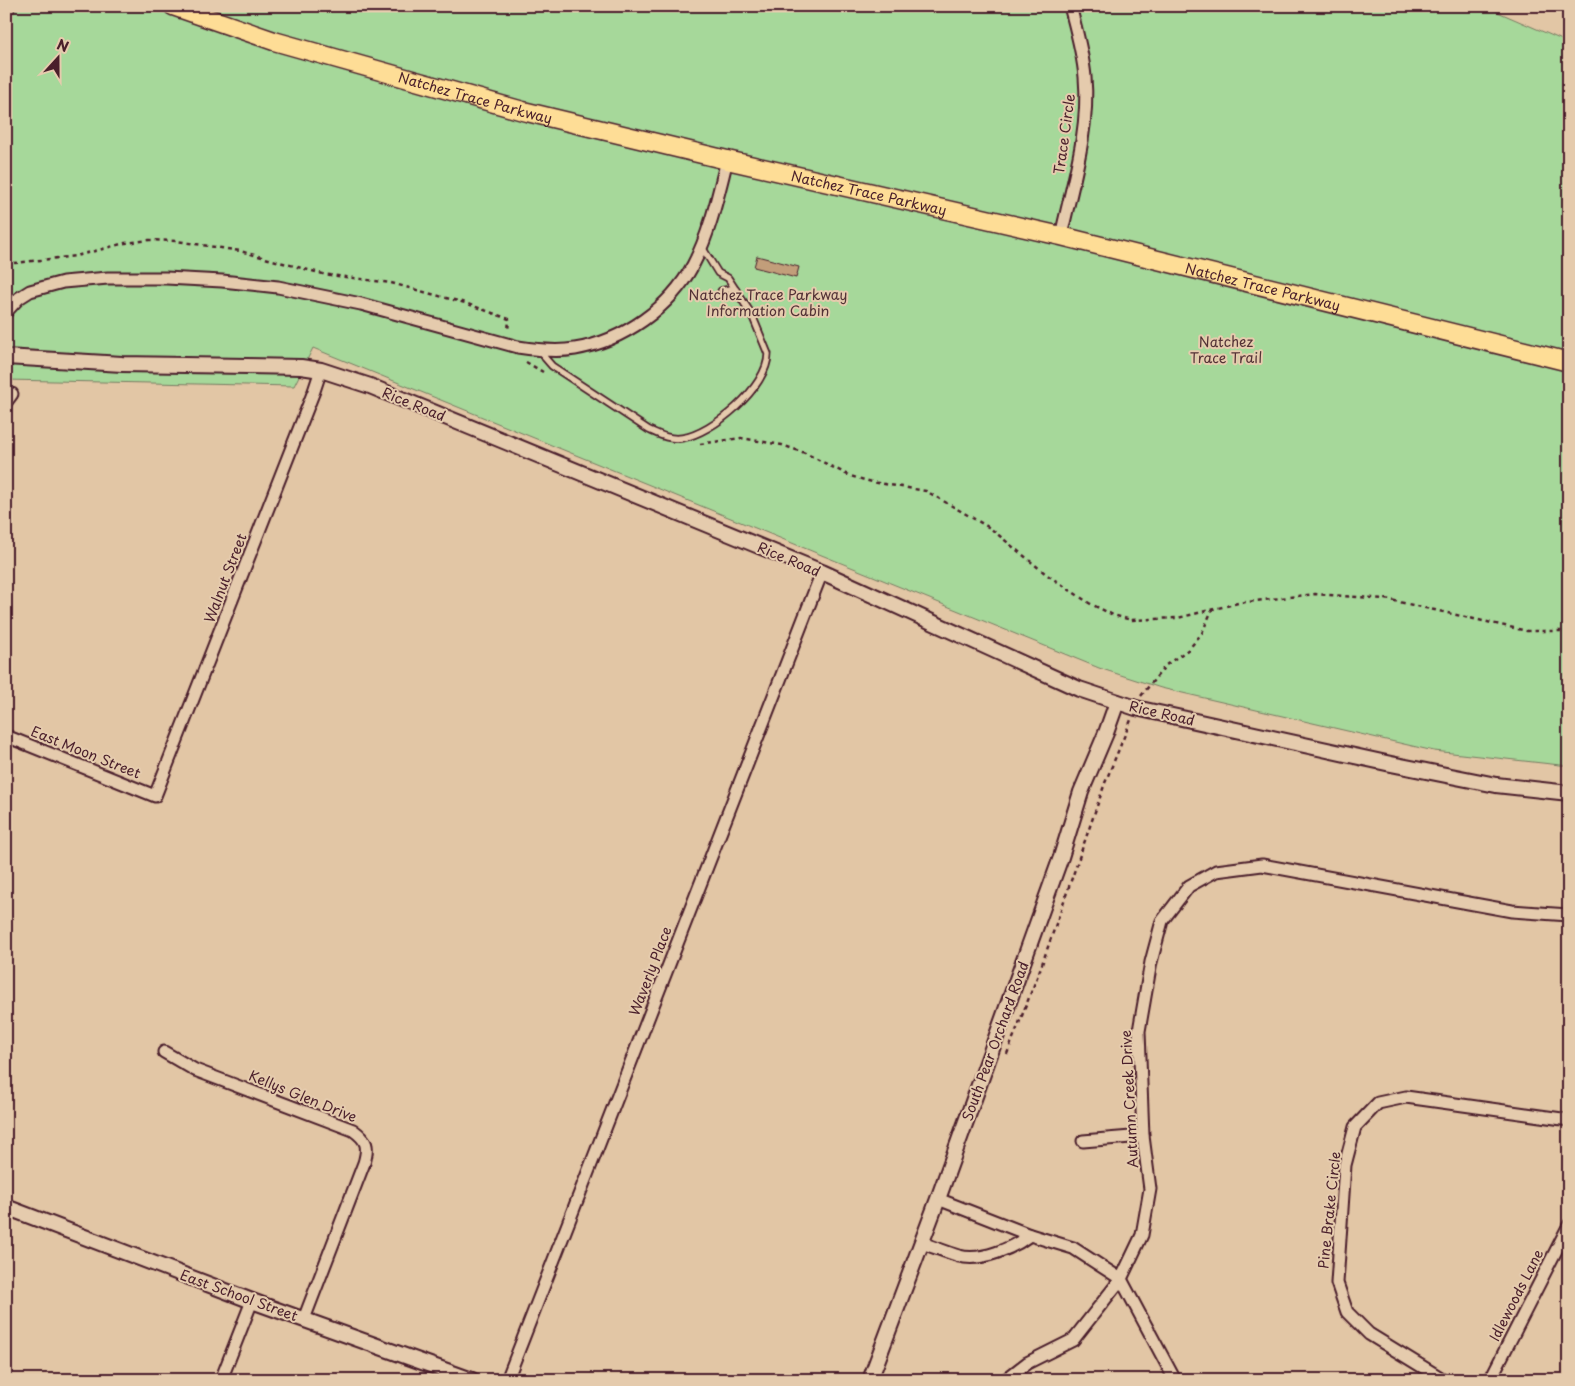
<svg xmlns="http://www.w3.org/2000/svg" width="1575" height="1386" viewBox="0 0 1575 1386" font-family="'Playpen Sans',sans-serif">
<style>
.green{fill:#a6d89a;stroke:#787c62}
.building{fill:#c29e7a;stroke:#4a1f2b}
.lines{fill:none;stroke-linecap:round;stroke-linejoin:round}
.service-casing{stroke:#4a1f2b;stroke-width:9}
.minor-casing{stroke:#4a1f2b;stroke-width:15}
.tertiary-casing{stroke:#4a1f2b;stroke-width:18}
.primary-casing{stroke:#4a1f2b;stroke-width:21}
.path{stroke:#4a1f2b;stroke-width:2.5;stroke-dasharray:4 4;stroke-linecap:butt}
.service{stroke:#e5cbad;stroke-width:5.5}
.minor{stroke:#e5cbad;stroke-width:11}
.tertiary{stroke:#e5cbad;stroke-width:14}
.primary{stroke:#fedd96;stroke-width:18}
.labels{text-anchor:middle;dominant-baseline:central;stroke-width:4;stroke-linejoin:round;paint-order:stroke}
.street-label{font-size:14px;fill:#4a1f2b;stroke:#e5cbad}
.park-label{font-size:14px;fill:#533236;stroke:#e5cbad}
</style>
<rect width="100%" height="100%" fill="#e2c6a5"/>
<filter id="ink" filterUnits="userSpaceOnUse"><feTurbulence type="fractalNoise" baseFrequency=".02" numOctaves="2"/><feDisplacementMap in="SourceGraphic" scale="10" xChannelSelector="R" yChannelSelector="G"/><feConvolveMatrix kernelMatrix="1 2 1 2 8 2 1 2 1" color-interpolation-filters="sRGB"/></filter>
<g filter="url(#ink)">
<path class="green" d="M6 6H1484L1569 43V766L1434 751 1161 688 1099 668 313 348 294 386 6 380Z"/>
<path class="building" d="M757 256 799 267 796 278 754 267Z"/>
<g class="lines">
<defs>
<g id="service">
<path d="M721 291 730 289 736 290"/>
<path d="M542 350 545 358 552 366 649 430C660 435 670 440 682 438 712 434 768 387 768 354L752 315 728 278 718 273 702 247"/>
</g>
<g id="minor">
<path d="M1061 236C1072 185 1090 130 1085 77 1083 53 1076 29 1070 6"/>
<path d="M6 312 19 298 30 291 63 282 108 278H166L222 281 278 287 361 304 518 347C537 350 557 352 575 349 623 341 670 308 693 265 710 233 718 195 727 160"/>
<path d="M6 402 12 394"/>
<path d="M6 736 155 796 314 391 321 370"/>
<path d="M164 1052 195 1070 353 1130C367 1140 369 1146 364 1163L304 1319"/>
<path d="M1083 1141 1143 1136"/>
<path d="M938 1199 1030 1235 1073 1248 1121 1279 1175 1380"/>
<path d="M922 1243C934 1247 946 1252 959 1256 981 1262 1013 1248 1030 1235"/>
<path d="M221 1380 252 1301"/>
<path d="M507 1380 822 572"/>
<path d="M1005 1380 1027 1363 1073 1340 1121 1279 1142 1235 1150 1189 1143 1136 1139 1031 1151 962 1162 921 1189 886 1216 871 1262 865 1512 911 1569 915"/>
<path d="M1444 1380 1369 1334 1347 1312 1337 1283 1345 1165 1355 1127 1378 1103 1406 1097 1569 1120"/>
<path d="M1490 1380 1569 1225"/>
</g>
<g id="tertiary">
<path d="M6 357 122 364 301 367 321 370 370 386 822 572 1079 689 1136 708 1391 764 1496 785 1569 793"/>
<path d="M6 1207 252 1301 472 1380"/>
<path d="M870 1380 938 1199 1061 857 1081 792 1106 733 1117 702"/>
</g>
<g id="primary">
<path id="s1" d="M173 6 274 41 523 111 727 160 1061 236 1569 362"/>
</g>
</defs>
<use href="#service" class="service-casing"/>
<use href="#minor" class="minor-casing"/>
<use href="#tertiary" class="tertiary-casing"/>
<use href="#primary" class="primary-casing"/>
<g class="path">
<path d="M6 18 19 6"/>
<path d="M6 264 76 256 125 243 149 240 177 241 240 251 323 274 391 283 465 303 509 319 508 331"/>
<path d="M526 362 543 372"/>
<path d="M700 444 741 438 782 445 805 453 850 476 872 482 926 491 990 528 1046 574 1089 603 1113 615 1131 620 1178 618 1238 603 1315 594 1386 599 1527 631H1569"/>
<path d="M1141 696 1166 665 1189 649 1202 633 1212 610"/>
<path d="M1007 1054 1041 967 1105 783 1131 720"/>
</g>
<use href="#service" class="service"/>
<use href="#minor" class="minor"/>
<use href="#tertiary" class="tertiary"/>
<use href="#primary" class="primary"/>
</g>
</g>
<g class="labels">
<g class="street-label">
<text stroke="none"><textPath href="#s1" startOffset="316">Natchez Trace Parkway</textPath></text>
<text transform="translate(1064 134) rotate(-82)">Trace Circle</text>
<text stroke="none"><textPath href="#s1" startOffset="721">Natchez Trace Parkway</textPath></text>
<text stroke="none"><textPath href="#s1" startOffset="1126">Natchez Trace Parkway</textPath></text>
<text transform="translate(414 404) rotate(22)">Rice Road</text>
<text transform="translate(789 559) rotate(23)">Rice Road</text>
<text transform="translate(225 578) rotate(-69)">Walnut Street</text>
<text transform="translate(1162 713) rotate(13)">Rice Road</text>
<text transform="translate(86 752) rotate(22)">East Moon Street</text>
<text transform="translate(650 971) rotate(-69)">Waverly Place</text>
<text transform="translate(995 1041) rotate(-70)">South Pear Orchard Road</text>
<text transform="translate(303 1096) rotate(22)">Kellys Glen Drive</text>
<text transform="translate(1129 1099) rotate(-93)">Autumn Creek Drive</text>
<text transform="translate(1329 1210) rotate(-84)">Pine Brake Circle</text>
<text transform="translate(239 1295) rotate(20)">East School Street</text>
<text transform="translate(1516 1295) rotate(-63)">Idlewoods Lane</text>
</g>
<g class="park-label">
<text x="768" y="294">Natchez Trace Parkway<tspan x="768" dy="16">Information Cabin</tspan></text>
<text x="1226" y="341">Natchez<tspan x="1226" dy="16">Trace Trail</tspan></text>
</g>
</g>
<rect width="1575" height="1386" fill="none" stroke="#e5cbad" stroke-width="25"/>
<rect x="12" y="12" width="1550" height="1361" fill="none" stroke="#4a1f2b" stroke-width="2" filter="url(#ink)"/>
<g transform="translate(58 58) rotate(21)" stroke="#e5cbad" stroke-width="4" paint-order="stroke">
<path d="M0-4L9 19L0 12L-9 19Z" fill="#4a1f2b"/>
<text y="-8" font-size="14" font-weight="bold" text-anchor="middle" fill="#4a1f2b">N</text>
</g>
</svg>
